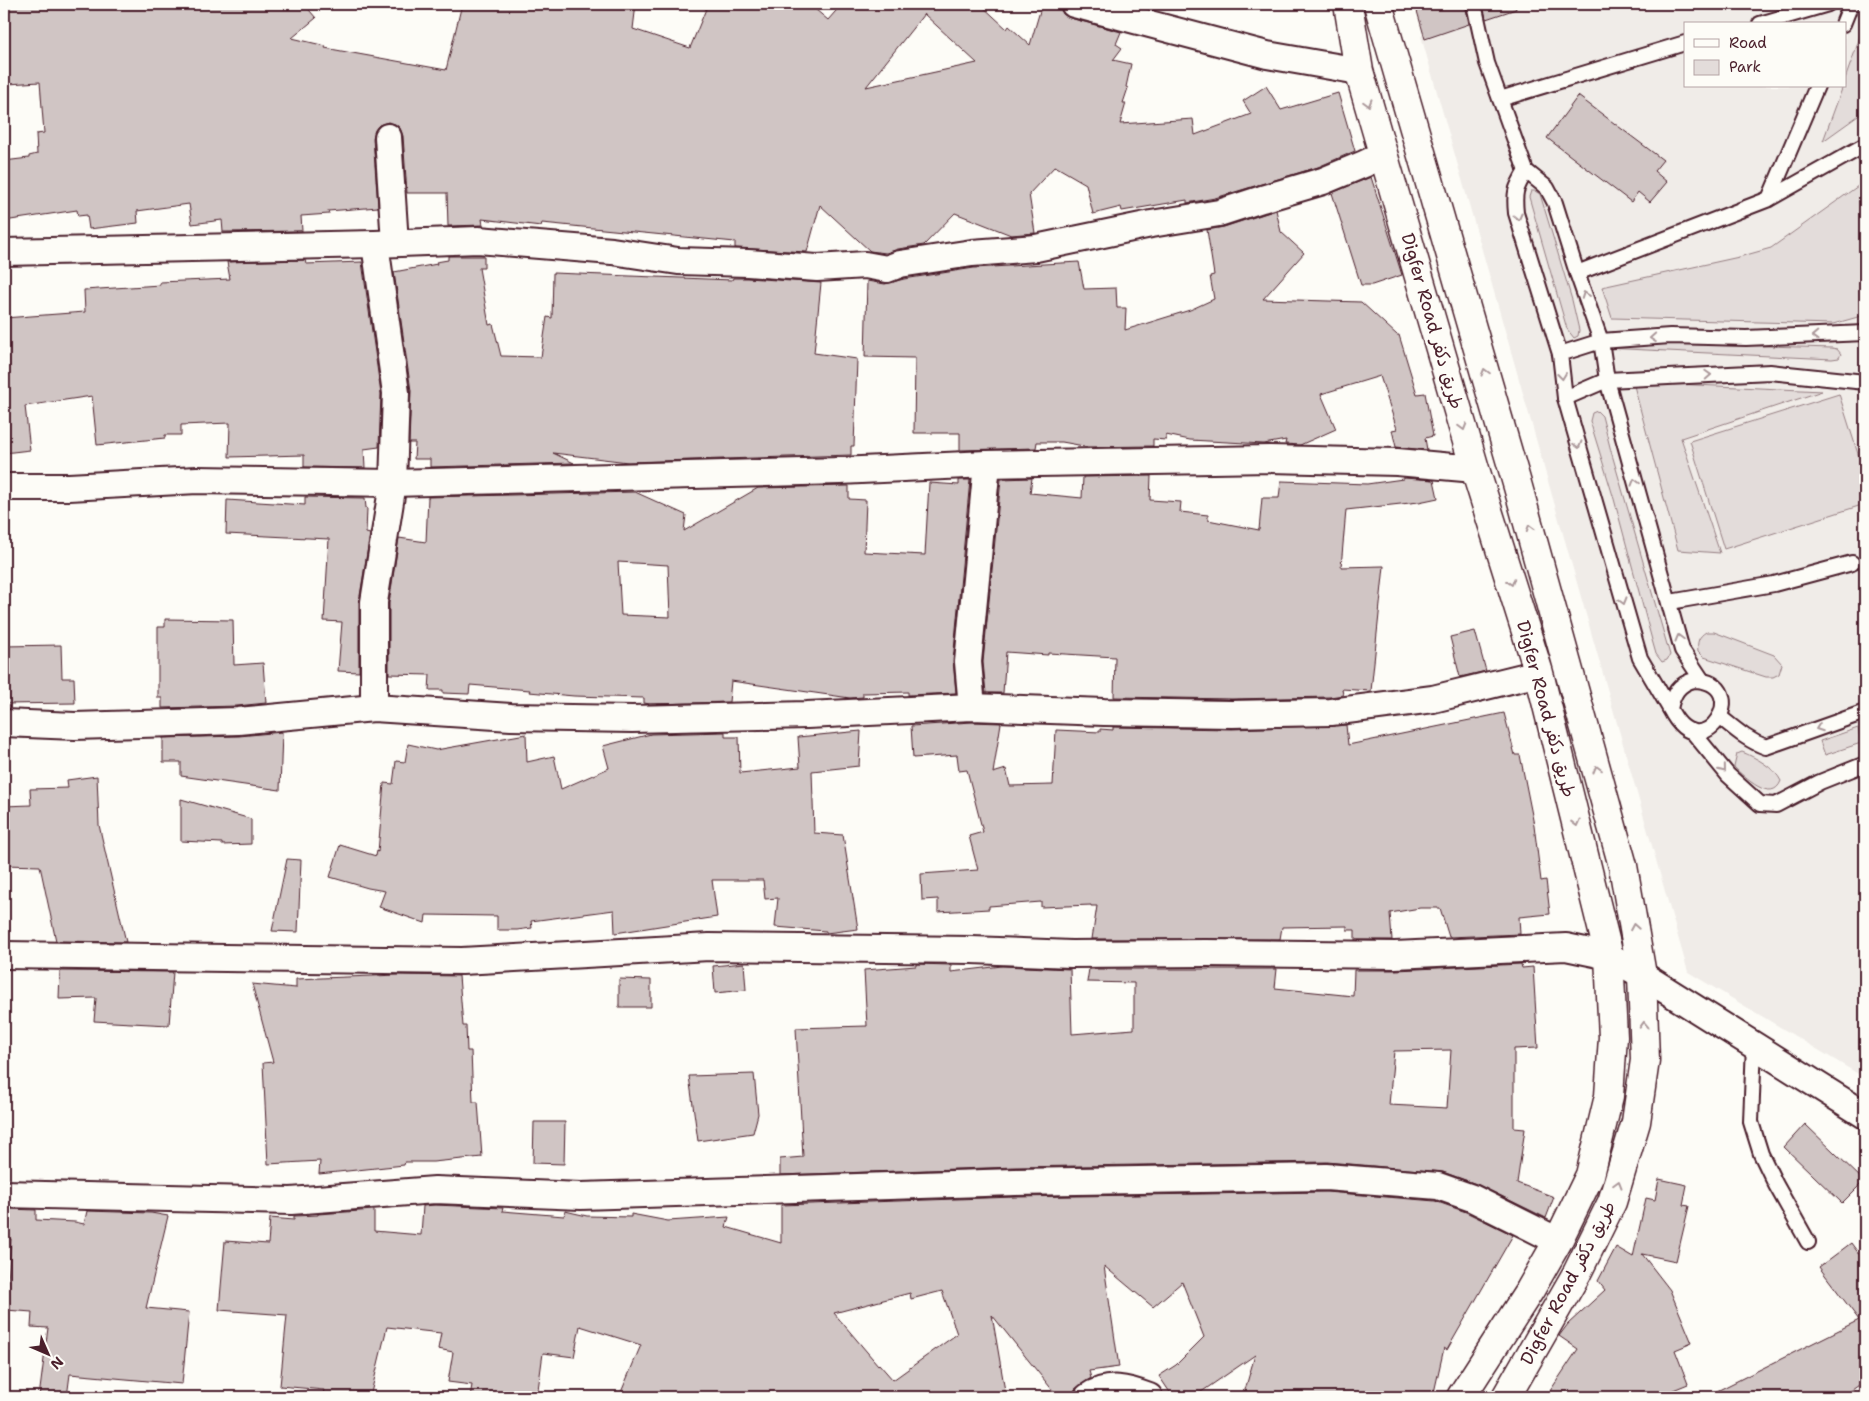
<svg xmlns="http://www.w3.org/2000/svg" width="1869" height="1401" viewBox="0 0 1869 1401" font-family="'Shantell Sans','Playpen Sans Arabic',sans-serif">
<style>
.built{fill:#f0ece8;fill-rule:evenodd}
.green{fill:#e3dcda;stroke:#967e82}
.building{fill:#d0c5c4;stroke:#4a1f2b;fill-rule:evenodd}
.lines{fill:none;stroke-linecap:round;stroke-linejoin:round}
.service-casing{stroke:#4a1f2b;stroke-width:18}
.minor-casing{stroke:#4a1f2b;stroke-width:30}
.tertiary-casing{stroke:#4a1f2b;stroke-width:31}
.service{stroke:#fdfcf7;stroke-width:14}
.minor{stroke:#fdfcf7;stroke-width:26}
.tertiary{stroke:#fdfcf7;stroke-width:28}
.oneway{stroke:#ac999b}
.labels{text-anchor:middle;dominant-baseline:central;stroke-width:5;stroke-linejoin:round;paint-order:stroke}
.street-label{font-size:18px;fill:#4a1f2b;stroke:#fdfcf7}
</style>
<rect width="100%" height="100%" fill="#fdfcf7"/>
<filter id="ink" filterUnits="userSpaceOnUse"><feTurbulence type="fractalNoise" baseFrequency=".02" numOctaves="2"/><feDisplacementMap in="SourceGraphic" scale="10" xChannelSelector="R" yChannelSelector="G"/><feConvolveMatrix kernelMatrix="1 2 1 2 8 2 1 2 1" color-interpolation-filters="sRGB"/></filter>
<g filter="url(#ink)">
<path class="built" d="M1515 4H1865V1078L1688 972 1421 36 1516 8ZM1685 24H1845V86H1685Z"/>
<g class="green">
<path d="M1865 15V111L1823 141 1843 86H1845V79L1858 43Z"/>
<path d="M1865 181V315L1833 324 1612 318 1602 287 1739 257 1771 248Z"/>
<path d="M1531 191H1535L1540 194 1572 300 1579 330 1578 336 1574 338 1567 329 1529 197Z"/>
<path d="M1606 341 1832 348 1837 349 1841 354 1839 358 1832 359 1605 348Z"/>
<path d="M1633 382 1822 391 1681 438 1720 553 1678 550Z"/>
<path d="M1839 394 1865 476V504L1724 549 1690 441Z"/>
<path d="M1597 411 1602 416 1611 451 1670 655 1667 660 1662 662 1656 654 1652 640 1614 499 1590 421 1592 413Z"/>
<path d="M1706 632H1714L1774 655 1782 664 1779 674 1773 677H1766L1704 657 1698 651C1697 642 1698 637 1706 632Z"/>
<path d="M1858 728 1861 743 1825 755 1820 741Z"/>
<path d="M1742 752C1755 757 1775 768 1781 781 1772 804 1744 777 1734 767L1737 754Z"/>
</g>
<g class="building">
<path d="M4 4H304L316 18 292 38 326 46 325 48 446 70 462 4H636L633 29 690 48 708 4H809L828 20 842 4H980L1007 29 1009 26 1030 45 1042 4H1059L1063 14 1070 18 1121 32 1116 44 1122 48 1113 60 1131 64 1126 87 1128 88 1123 103H1126L1120 124 1193 119 1195 135 1251 114 1243 101 1266 86 1281 110 1338 93 1355 151 1318 167 1215 198 1187 203V200L1122 211 1121 207 1093 214 1086 184 1055 166 1029 194 1035 233 1011 235 955 213 924 245 898 249 886 253 870 251 820 205 807 252 735 248V242L542 223 541 226 482 219 483 225 448 226 447 193H407L403 136 400 128 395 124 388 122 379 125 375 130 373 138 378 207 328 211 329 214 301 216 302 231 223 232 222 220 192 224 189 204 137 211 138 223 89 229 87 215 78 216 77 210 4 221V161L29 158V156L37 154 36 134 44 133 40 82 8 84ZM924 14 977 63 866 87Z"/>
<path d="M1438 4H1465L1469 24 1425 39 1417 11Z"/>
<path d="M1483 4H1515L1516 9 1486 19Z"/>
<path d="M1578 96 1663 160 1654 171 1667 182 1650 202 1638 192 1631 202 1547 138Z"/>
<path d="M1371 177 1402 275 1372 285H1361L1332 193Z"/>
<path d="M1276 210 1281 232 1304 253 1263 299 1361 302 1397 335H1399L1417 394 1425 393 1433 436 1425 438 1427 450 1396 447 1392 430 1397 429 1380 376 1321 394 1336 429 1300 445 1285 444 1286 440 1264 444 1190 440 1166 435V440L1153 439V446L1084 447V446L1062 442H1037L1036 448 960 450V433H914L915 358 865 357 867 281 885 284 904 279 974 268 1079 262 1084 289 1116 288 1117 308H1126L1125 330 1190 310 1214 299 1210 276 1214 275 1207 230 1224 227Z"/>
<path d="M448 256H484V268H479L489 325 493 324 501 356 541 357 547 317 552 318 553 273 732 280 733 278H747L821 283 814 353 857 359 854 446H851V455L628 462 553 453 574 463 430 467V459H414L415 443H409L411 391 394 272 437 264 436 262 448 260Z"/>
<path d="M305 260 306 264 362 262 381 394 379 447 364 449 365 468 304 467V455L229 457 230 423 181 425V435H165V438L97 445 92 396 25 406 30 450 4 453V318L85 312 84 290 160 285V282L230 279 227 262Z"/>
<path d="M1151 476 1150 500 1181 502 1180 512 1208 515V520L1259 530 1262 498H1279L1281 481 1367 484 1403 479V478L1434 480 1438 498 1419 502 1346 510 1341 567 1384 566 1371 691 1342 689 1343 695 1330 697 1232 699 1114 697 1115 657 1048 653V655L1006 652 1003 693H986L983 662 1001 479 1032 478 1030 493 1082 498 1083 477Z"/>
<path d="M959 480H970L953 661 956 693 908 695V692L863 693V697L850 698 731 681 729 702 650 704 644 703V698L574 696 529 692 530 690 470 685 469 694 443 693V690H429L430 675 389 674V603L399 538 426 542 428 497 635 492 686 515 684 531 758 488 849 486V499L866 500 864 552 925 555 929 483 959 485ZM618 562 668 565 670 617 621 615Z"/>
<path d="M305 497 365 498 366 508H367L366 533 370 534 359 602V672L338 671 342 622 324 621 329 539 226 534 227 500 305 505Z"/>
<path d="M165 619 233 620 234 665 263 663 266 703 237 706 162 708V698H158V627H165Z"/>
<path d="M1475 631 1486 671 1460 677 1450 637Z"/>
<path d="M61 645 62 678H74L75 703 4 704V646Z"/>
<path d="M1504 713 1515 755H1520L1534 825 1541 881 1546 880 1550 914 1519 917 1520 934 1449 937 1440 908H1420L1390 913 1392 940H1355V930H1347V926L1282 927 1280 939H1092L1097 906H1091V905L1041 907V902L989 906V909L938 912V899L922 900 921 874 978 870 969 836 983 832 967 770 959 771 957 755 913 758 911 726 972 722 1001 723 993 773 1006 769 1010 786 1053 785 1056 730 1100 732V729L1113 730V727L1232 729 1346 725 1348 745Z"/>
<path d="M861 731 859 766 812 771 814 833 843 835 858 929 826 933V931L775 927 778 898 765 899 763 880H712L717 917 615 933 614 910 531 921 532 928 517 930H497V916L426 915 425 923 379 907 385 891 368 888 330 877 340 845 376 856 377 851 378 852 384 783 393 784 396 761 405 762 408 744 436 750 526 734 527 762 554 756 561 789 609 768 603 746 651 734 725 732V737H739L740 773 800 767 798 737Z"/>
<path d="M282 732 280 790 181 776V762H163V738L239 736Z"/>
<path d="M97 776 99 825 126 942 56 941 40 866 4 865V806L31 805 30 789 68 788 67 780Z"/>
<path d="M181 799 251 819V844L222 845V843L181 841Z"/>
<path d="M287 859 301 860 298 932 272 931Z"/>
<path d="M744 963 746 990 715 993 713 966Z"/>
<path d="M916 964 951 965V972L1002 966 1070 969 1072 1034 1134 1029V983L1087 982 1089 969H1277L1275 988 1353 996 1354 970H1396L1521 964 1522 968 1533 967 1538 1048 1514 1049V1128L1525 1129 1517 1183 1554 1197 1546 1218 1479 1185 1443 1172 1327 1162 1015 1167 780 1175V1159L803 1157 796 1028 867 1026 864 970 916 966ZM1451 1050 1447 1108 1389 1105 1394 1051Z"/>
<path d="M60 971 173 972 169 1025 94 1021 96 998 59 999Z"/>
<path d="M398 975 459 976 463 1026H466L467 1051H471L473 1102H478L482 1157 433 1162H405L404 1165 319 1174 320 1161 268 1164 263 1063 273 1062 252 984 296 988V979Z"/>
<path d="M619 979 651 980V1007H619Z"/>
<path d="M754 1074 758 1114 753 1133 698 1141 689 1076Z"/>
<path d="M534 1122H565L564 1164 533 1163Z"/>
<path d="M1805 1124 1864 1181 1842 1203 1784 1147Z"/>
<path d="M1659 1179 1687 1185 1683 1205 1689 1206 1676 1261 1642 1254 1670 1290 1692 1343 1675 1350 1688 1384 1656 1397H1546L1578 1349 1559 1336 1568 1324 1605 1290 1598 1281 1616 1247 1633 1257 1646 1198 1655 1200Z"/>
<path d="M1326 1192 1435 1201 1466 1212 1513 1235 1447 1350 1444 1348 1433 1397H1243L1255 1355 1194 1397H1173L1159 1376 1176 1365 1204 1337 1182 1282 1153 1307 1104 1266 1119 1367 1089 1371 1091 1378 1075 1389 1072 1397H1058L992 1315 1006 1397H619L641 1345 580 1326 574 1357 543 1353 537 1397H470L472 1385 448 1382 453 1352 438 1349 441 1333 387 1327 370 1397H322L324 1390 280 1386 287 1315 219 1310 225 1241 268 1244 270 1218 294 1220V1216L318 1215V1214L374 1210V1231L421 1235 423 1206 435 1205 503 1208 502 1211 564 1216 565 1211 587 1216 631 1217V1214L668 1221 729 1217 726 1227 781 1243V1205L1015 1197ZM942 1291 957 1334 893 1380 879 1364 878 1365 834 1313 910 1293 911 1299Z"/>
<path d="M8 1209 36 1210V1220L75 1222 84 1224 87 1211 151 1213 168 1216 146 1308 189 1312 182 1384 70 1374 67 1397H39L48 1328 31 1327 32 1312 6 1310 11 1239H7Z"/>
<path d="M1851 1243 1865 1262V1381L1842 1397H1705L1859 1320 1819 1267Z"/>
</g>
<g class="lines">
<defs>
<g id="service">
<path d="M1474 4 1487 63 1526 171 1547 188 1555 203 1577 273 1601 341 1607 380 1682 650 1702 680"/>
<path d="M1760 24 1828 4"/>
<path d="M1843 24 1851 4"/>
<path d="M1500 99 1685 43"/>
<path d="M1526 171C1515 189 1514 193 1516 213L1560 354 1565 398 1640 658 1670 709"/>
<path d="M1769 199 1817 86"/>
<path d="M1577 273 1769 199 1865 145"/>
<path d="M1560 354 1601 341 1670 336 1746 338 1865 333"/>
<path d="M1565 398 1607 380 1770 372 1865 382"/>
<path d="M1670 602 1774 584 1852 563"/>
<path d="M1694 680C1757 682 1702 774 1670 709 1673 694 1678 684 1694 680Z"/>
<path d="M1720 717C1735 729 1748 741 1766 747L1865 712"/>
<path d="M1692 731 1728 775 1760 804 1776 805 1820 782 1865 764"/>
<path d="M1754 1044 1751 1122 1761 1154 1776 1185 1808 1242"/>
</g>
<g id="minor">
<path d="M1074 4 1267 55 1359 71"/>
<path d="M388 137 395 243"/>
<path d="M4 252 375 244"/>
<path d="M4 487H69L197 480 393 483 840 471 987 464 1270 459 1397 462 1475 469"/>
<path d="M972 707 968 662 987 464"/>
<path d="M374 708V602L393 483 396 393 375 244 478 240 612 251 678 261 748 263 817 268 865 265 887 269 900 264 972 253 1036 248 1151 224 1219 213 1262 199 1323 181 1364 164 1383 155"/>
<path d="M4 723 75 726 238 721 374 708 511 717 632 719 807 715 972 707 1104 712 1232 714 1331 712 1433 699 1539 673"/>
<path d="M4 955 462 961 709 947 972 950 1071 954 1206 953 1395 955 1566 947 1609 956 1642 975 1865 1115"/>
<path d="M4 1194 291 1201 435 1190 581 1196 1015 1182 1326 1177 1438 1186 1472 1198 1558 1241"/>
<path d="M1088 1397C1108 1383 1128 1389 1149 1397"/>
</g>
<g id="tertiary">
<path d="M1348 4 1359 71 1475 469 1539 673 1609 956 1613 1037 1609 1096 1590 1175 1558 1241 1530 1290 1461 1397"/>
<path d="M1378 4 1518 487 1623 866 1642 975 1645 1060 1636 1122 1612 1202 1577 1273 1506 1397"/>
</g>
</defs>
<use href="#service" class="service-casing"/>
<use href="#minor" class="minor-casing"/>
<use href="#tertiary" class="tertiary-casing"/>
<use href="#service" class="service"/>
<use href="#minor" class="minor"/>
<use href="#tertiary" class="tertiary"/>
</g>
<defs><path id="oneway-chevron" d="M-2-3.5L2.5 0L-2 3.5" fill="none" stroke-width="1.6" stroke-linecap="round" stroke-linejoin="round" transform="scale(1.25)"/></defs>
<g class="oneway">
<use href="#oneway-chevron" transform="translate(1368 103) rotate(74)"/>
<use href="#oneway-chevron" transform="translate(1518 217) rotate(76)"/>
<use href="#oneway-chevron" transform="translate(1585 295) rotate(-110)"/>
<use href="#oneway-chevron" transform="translate(1815 336) rotate(178)"/>
<use href="#oneway-chevron" transform="translate(1653 338) rotate(176)"/>
<use href="#oneway-chevron" transform="translate(1485 372) rotate(-106)"/>
<use href="#oneway-chevron" transform="translate(1708 375) rotate(-3)"/>
<use href="#oneway-chevron" transform="translate(1562 376) rotate(83)"/>
<use href="#oneway-chevron" transform="translate(1463 427) rotate(74)"/>
<use href="#oneway-chevron" transform="translate(1578 445) rotate(74)"/>
<use href="#oneway-chevron" transform="translate(1635 482) rotate(-106)"/>
<use href="#oneway-chevron" transform="translate(1530 528) rotate(-106)"/>
<use href="#oneway-chevron" transform="translate(1511 582) rotate(73)"/>
<use href="#oneway-chevron" transform="translate(1623 601) rotate(74)"/>
<use href="#oneway-chevron" transform="translate(1679 638) rotate(-105)"/>
<use href="#oneway-chevron" transform="translate(1819 728) rotate(160)"/>
<use href="#oneway-chevron" transform="translate(1597 769) rotate(-105)"/>
<use href="#oneway-chevron" transform="translate(1723 769) rotate(51)"/>
<use href="#oneway-chevron" transform="translate(1576 823) rotate(76)"/>
<use href="#oneway-chevron" transform="translate(1634 927) rotate(-100)"/>
<use href="#oneway-chevron" transform="translate(1644 1025) rotate(-92)"/>
<use href="#oneway-chevron" transform="translate(1618 1184) rotate(-74)"/>
</g>
</g>
<g class="labels">
<g class="street-label">
<text transform="translate(1432 321) rotate(74)">Digfer Road طريق دكفر</text>
<text transform="translate(1546 709) rotate(75)">Digfer Road طريق دكفر</text>
<text transform="translate(1568 1283) rotate(-62)">Digfer Road طريق دكفر</text>
</g>
</g>
<rect width="1869" height="1401" fill="none" stroke="#fdfcf7" stroke-width="20"/>
<rect x="10" y="10" width="1849" height="1381" fill="none" stroke="#4a1f2b" stroke-width="2" filter="url(#ink)"/>
<rect x="1684" y="22" width="162" height="65" fill="#fdfcf7" stroke="#b5a4a5"/>
<rect x="1694" y="39" width="25" height="8" fill="#fdfcf7" stroke="#b5a4a5"/>
<text x="1729" y="48" font-size="15" fill="#4a1f2b">Road</text>
<rect x="1694" y="60" width="25" height="15" fill="#e3dcda" stroke="#b5a4a5"/>
<text x="1729" y="72" font-size="15" fill="#4a1f2b">Park</text>
<g transform="translate(48 1354) rotate(135)" stroke="#fdfcf7" stroke-width="4" paint-order="stroke">
<path d="M0-4L9 19L0 12L-9 19Z" fill="#4a1f2b"/>
<text y="-8" font-size="14" font-weight="bold" text-anchor="middle" fill="#4a1f2b">N</text>
</g>
</svg>
